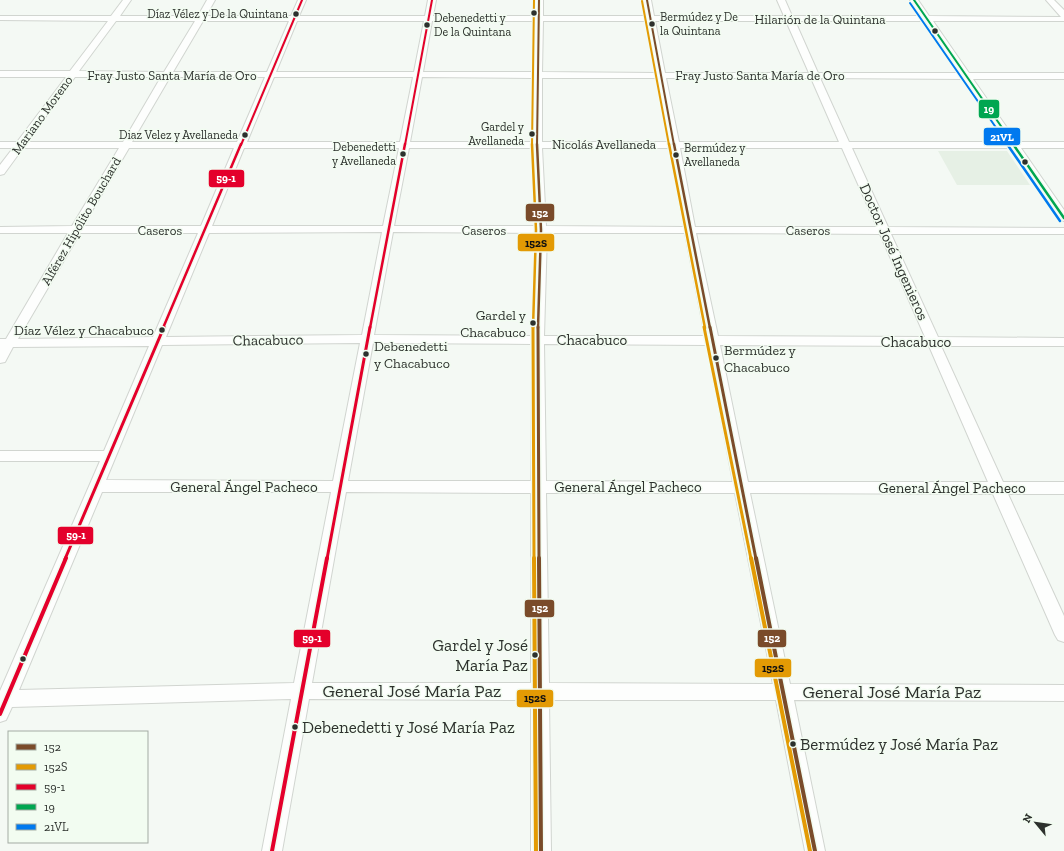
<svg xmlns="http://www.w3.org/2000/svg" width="1064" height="851" viewBox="0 0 1064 851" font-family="'Zilla Slab',serif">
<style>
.built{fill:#e6f0e5}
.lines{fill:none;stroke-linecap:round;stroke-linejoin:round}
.minor-casing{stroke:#d1d5d0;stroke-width:2}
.minor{fill:#fdfefd;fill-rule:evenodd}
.bus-1-far3-casing{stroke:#f2fcf1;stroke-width:4}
.bus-1-far2-casing{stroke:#f2fcf1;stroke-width:5}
.bus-1-far1-casing{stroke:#f2fcf1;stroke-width:6}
.bus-1-casing{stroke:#f2fcf1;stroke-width:7}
.bus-2-far3-casing{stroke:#f2fcf1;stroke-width:4}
.bus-2-far2-casing{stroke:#f2fcf1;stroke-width:5}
.bus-2-far1-casing{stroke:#f2fcf1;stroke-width:6}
.bus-2-casing{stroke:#f2fcf1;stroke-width:7}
.bus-3-far3-casing{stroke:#f2fcf1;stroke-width:4}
.bus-3-far2-casing{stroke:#f2fcf1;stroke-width:5}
.bus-3-far1-casing{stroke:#f2fcf1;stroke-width:6}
.bus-3-casing{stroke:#f2fcf1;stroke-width:7}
.bus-4-far1-casing{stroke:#f2fcf1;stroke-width:4}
.bus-4-casing{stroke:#f2fcf1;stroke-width:5}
.bus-5-far1-casing{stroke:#f2fcf1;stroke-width:4}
.bus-5-casing{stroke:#f2fcf1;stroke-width:5}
.bus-1-far3{stroke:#7a4b2a;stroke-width:2}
.bus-1-far2{stroke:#7a4b2a;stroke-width:2.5}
.bus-1-far1{stroke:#7a4b2a;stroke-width:3}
.bus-1{stroke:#7a4b2a;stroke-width:4}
.bus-2-far3{stroke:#e39a04;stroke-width:2}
.bus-2-far2{stroke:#e39a04;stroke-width:2.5}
.bus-2-far1{stroke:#e39a04;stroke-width:3}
.bus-2{stroke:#e39a04;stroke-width:4}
.bus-3-far3{stroke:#e4002b;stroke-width:2}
.bus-3-far2{stroke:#e4002b;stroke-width:2.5}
.bus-3-far1{stroke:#e4002b;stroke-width:3}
.bus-3{stroke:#e4002b;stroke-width:4}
.bus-4-far1{stroke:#00a651;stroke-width:2}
.bus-4{stroke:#00a651;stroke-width:2.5}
.bus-5-far1{stroke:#0079ef;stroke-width:2}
.bus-5{stroke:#0079ef;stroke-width:2.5}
.bus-dot{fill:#2d312d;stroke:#f2fcf1;stroke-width:1.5}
.labels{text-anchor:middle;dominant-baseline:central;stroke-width:3;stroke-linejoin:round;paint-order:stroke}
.far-bus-label{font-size:12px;fill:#2d312d;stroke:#f2fcf1;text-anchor:end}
.far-street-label{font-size:13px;fill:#2d312d;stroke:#f2fcf1}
.bus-label{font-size:14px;fill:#2d312d;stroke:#f2fcf1;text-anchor:end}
.street-label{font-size:15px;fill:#2d312d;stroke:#f2fcf1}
.near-bus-label{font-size:17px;fill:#2d312d;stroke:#f2fcf1;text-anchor:start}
.near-street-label{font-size:18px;fill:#2d312d;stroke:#f2fcf1}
.line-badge{stroke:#f2fcf1;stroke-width:1.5}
.badge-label{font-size:11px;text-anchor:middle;font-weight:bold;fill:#fff}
.pale-badge-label{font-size:11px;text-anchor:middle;font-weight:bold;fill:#111}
</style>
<rect width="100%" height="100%" fill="#f4f9f4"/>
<path class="built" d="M938 151H1007L1030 185H957Z"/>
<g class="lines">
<defs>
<path id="minor" d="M123 0H131L120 16H198L207 0H215L206 16H291L298 0H306L299 16H425L428 0H436L433 16H535V0H543V16H646L643 0H651L654 16H784L777 0H785L792 16H921L910 0H918L929 16 1061 17 1046 0H1054L1064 10V21H933L969 73H1064V79H973L1017 142H1064V148H1021L1064 210V221L1060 220 1011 148H852L888 227 1064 228V234H891L938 337 1064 338V346H941L1003 482H1064V494H1008L1064 616V642L1058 640 1055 635 993 494 750 493 790 684 1064 685V701L794 700 825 851H805L776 700H549L551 851H531V700L309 699 282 851H262L291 699 12 707 6 720 0 722V691L100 461H0V451H104L149 346 13 347 5 362 0 363V339H6L68 233H0V227L72 226 119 148H23L4 174 0 175V165L13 148H0V142H17L66 77H0V71H70L108 21 0 20V16H111ZM116 21H195L164 72 79 71ZM203 21H289L267 72H173ZM297 21H424L414 72H276ZM432 21H535L534 72H423ZM543 21H647L656 73 542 72ZM655 21H786L809 73H665ZM795 21H925L960 73H818ZM75 77H161L123 142H27ZM170 77H265L237 142H132ZM274 77H413L400 142H247ZM422 77 533 78 532 142H410ZM542 78H657L669 142H542ZM666 78H811L839 142H679ZM820 78 964 79 1007 142H849ZM129 148H234L201 226H83ZM244 148H399L383 226H212ZM409 148H532L535 226H394ZM542 148H670L684 227 546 226ZM680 148H842L877 227H695ZM382 232 362 335 166 337 209 233ZM393 232 535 233 532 336 374 335ZM80 233H198L153 337 18 339ZM547 233H685L705 336H544ZM696 233 880 234 925 337 718 336ZM360 343 333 481 106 480 162 345ZM373 343 532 344 531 481H348ZM544 344 707 345 733 482 546 481ZM720 345 929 346 988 482H748ZM102 492H331L294 683 19 690ZM346 492 531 493V683H312ZM546 493H735L773 684 549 683Z"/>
</defs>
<use href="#minor" class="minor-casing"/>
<use href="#minor" class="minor"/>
<defs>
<g id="bus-1-far3">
<path d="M647 0 674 145"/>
<path d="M537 145 539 0"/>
</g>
<g id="bus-1-far2">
<path d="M537 144 541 230 538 328"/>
<path d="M674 144 710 328"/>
</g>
<g id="bus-1-far1">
<path d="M538 327 539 559"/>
<path d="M710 327 756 559"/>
</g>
<g id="bus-1">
<path d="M539 558 541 851"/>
<path d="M756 558 815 851"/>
</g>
<g id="bus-2-far3">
<path d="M642 1 669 145"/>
<path d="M532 145 534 0"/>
</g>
<g id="bus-2-far2">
<path d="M532 144 536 230 533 328"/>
<path d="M669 144 705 328"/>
</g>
<g id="bus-2-far1">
<path d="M533 327 534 559"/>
<path d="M704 327 751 559"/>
</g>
<g id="bus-2">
<path d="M534 558 536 851"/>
<path d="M751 558 810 851"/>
</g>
<g id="bus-3-far3">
<path d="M241 145 302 0"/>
<path d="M405 145 432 0"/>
</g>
<g id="bus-3-far2">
<path d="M163 328 241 144"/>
<path d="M370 328 405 144"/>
</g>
<g id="bus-3-far1">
<path d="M65 559 164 327"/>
<path d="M327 559 370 327"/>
</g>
<g id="bus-3">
<path d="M0 714 66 558"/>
<path d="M272 851 327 558"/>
</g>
<path id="bus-4-far1" d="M914 0 1014 145"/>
<path id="bus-4" d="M1013 144 1064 218"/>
<path id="bus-5-far1" d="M910 3 1008 145"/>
<path id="bus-5" d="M1007 144 1060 221"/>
</defs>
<use href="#bus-1-far3" class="bus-1-far3-casing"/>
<use href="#bus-1-far2" class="bus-1-far2-casing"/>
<use href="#bus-1-far1" class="bus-1-far1-casing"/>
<use href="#bus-1" class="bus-1-casing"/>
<use href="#bus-2-far3" class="bus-2-far3-casing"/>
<use href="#bus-2-far2" class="bus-2-far2-casing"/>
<use href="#bus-2-far1" class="bus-2-far1-casing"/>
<use href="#bus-2" class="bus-2-casing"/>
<use href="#bus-3-far3" class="bus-3-far3-casing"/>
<use href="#bus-3-far2" class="bus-3-far2-casing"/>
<use href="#bus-3-far1" class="bus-3-far1-casing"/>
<use href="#bus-3" class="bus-3-casing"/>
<use href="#bus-4-far1" class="bus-4-far1-casing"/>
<use href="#bus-4" class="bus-4-casing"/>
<use href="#bus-5-far1" class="bus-5-far1-casing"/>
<use href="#bus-5" class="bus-5-casing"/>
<use href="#bus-1-far3" class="bus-1-far3"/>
<use href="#bus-1-far2" class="bus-1-far2"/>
<use href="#bus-1-far1" class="bus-1-far1"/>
<use href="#bus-1" class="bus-1"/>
<use href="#bus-2-far3" class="bus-2-far3"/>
<use href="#bus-2-far2" class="bus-2-far2"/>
<use href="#bus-2-far1" class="bus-2-far1"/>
<use href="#bus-2" class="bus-2"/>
<use href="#bus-3-far3" class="bus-3-far3"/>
<use href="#bus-3-far2" class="bus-3-far2"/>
<use href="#bus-3-far1" class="bus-3-far1"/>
<use href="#bus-3" class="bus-3"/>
<use href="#bus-4-far1" class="bus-4-far1"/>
<use href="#bus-4" class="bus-4"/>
<use href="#bus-5-far1" class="bus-5-far1"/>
<use href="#bus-5" class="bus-5"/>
</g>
<g class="bus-dot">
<circle cx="534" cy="13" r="3.5"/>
<circle cx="296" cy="14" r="3.5"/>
<circle cx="652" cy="24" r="3.5"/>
<circle cx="427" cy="25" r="3.5"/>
<circle cx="935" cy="31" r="3.5"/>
<circle cx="532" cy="134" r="3.5"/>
<circle cx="245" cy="135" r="3.5"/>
<circle cx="403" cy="154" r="3.5"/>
<circle cx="676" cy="155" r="3.5"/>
<circle cx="1025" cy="162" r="3.5"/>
<circle cx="533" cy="323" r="3.5"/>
<circle cx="162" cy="330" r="3.5"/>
<circle cx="366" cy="354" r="3.5"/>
<circle cx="716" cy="358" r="3.5"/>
<circle cx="535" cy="655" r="3.5"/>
<circle cx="23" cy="659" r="3.5"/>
<circle cx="295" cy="727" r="3.5"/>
<circle cx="793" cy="744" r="3.5"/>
</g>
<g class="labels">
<g class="far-bus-label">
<text x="288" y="14">Díaz Vélez y De la Quintana</text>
<text x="660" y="17" text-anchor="start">Bermúdez y De<tspan x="660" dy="14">la Quintana</tspan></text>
<text x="434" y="18" text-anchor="start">Debenedetti y<tspan x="434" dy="14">De la Quintana</tspan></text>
<text x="524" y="127">Gardel y<tspan x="524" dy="14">Avellaneda</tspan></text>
<text x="238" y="135">Diaz Velez y Avellaneda</text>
<text x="396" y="147">Debenedetti<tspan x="396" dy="14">y Avellaneda</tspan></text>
<text x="684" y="148" text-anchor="start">Bermúdez y<tspan x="684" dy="14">Avellaneda</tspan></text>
</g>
<g class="far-street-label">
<text x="820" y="19">Hilarión de la Quintana</text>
<text x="172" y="75">Fray Justo Santa María de Oro</text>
<text x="760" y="75">Fray Justo Santa María de Oro</text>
<text transform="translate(42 115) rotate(-54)">Mariano Moreno</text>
<text x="604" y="144">Nicolás Avellaneda</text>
<text transform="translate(81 221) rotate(-60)">Alférez Hipólito Bouchard</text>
<text x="160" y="230">Caseros</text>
<text x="484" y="230">Caseros</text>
<text x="808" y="230">Caseros</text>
</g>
<g class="bus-label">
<text x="526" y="315">Gardel y<tspan x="526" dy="17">Chacabuco</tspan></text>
<text x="154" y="330">Díaz Vélez y Chacabuco</text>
<text x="374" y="346" text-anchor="start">Debenedetti<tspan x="374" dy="17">y Chacabuco</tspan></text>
<text x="724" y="350" text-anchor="start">Bermúdez y<tspan x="724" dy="17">Chacabuco</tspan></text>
</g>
<g class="street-label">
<text transform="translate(894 252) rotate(66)">Doctor José Ingenieros</text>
<text transform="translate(268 340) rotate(-1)">Chacabuco</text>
<text x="592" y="340">Chacabuco</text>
<text x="916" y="342">Chacabuco</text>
<text x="244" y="487">General Ángel Pacheco</text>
<text x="628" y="487">General Ángel Pacheco</text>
<text x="952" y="488">General Ángel Pacheco</text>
</g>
<g class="near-bus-label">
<text x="528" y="645" text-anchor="end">Gardel y José<tspan x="528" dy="20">María Paz</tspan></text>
<text x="302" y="727">Debenedetti y José María Paz</text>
<text x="800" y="744">Bermúdez y José María Paz</text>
</g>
<g class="near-street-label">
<text x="412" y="691">General José María Paz</text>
<text x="892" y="692">General José María Paz</text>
</g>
</g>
<g class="line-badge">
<rect x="978" y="99" width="22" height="20" rx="4" fill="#00a651"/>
<rect x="983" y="127" width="38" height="19" rx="4" fill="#0079ef"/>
<rect x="208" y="169" width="37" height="19" rx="4" fill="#e4002b"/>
<rect x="525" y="203" width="30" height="19" rx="4" fill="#7a4b2a"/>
<rect x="517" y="233" width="38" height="19" rx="4" fill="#e39a04"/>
<rect x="57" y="526" width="37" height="19" rx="4" fill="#e4002b"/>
<rect x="524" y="599" width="31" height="19" rx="4" fill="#7a4b2a"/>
<rect x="293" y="629" width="38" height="19" rx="4" fill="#e4002b"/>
<rect x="757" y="629" width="30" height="19" rx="4" fill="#7a4b2a"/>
<rect x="754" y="658" width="38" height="20" rx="4" fill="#e39a04"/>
<rect x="516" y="689" width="38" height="19" rx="4" fill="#e39a04"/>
</g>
<g class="badge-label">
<text x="989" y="113">19</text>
<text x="1002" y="141">21VL</text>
<text x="226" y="182">59-1</text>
<text x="540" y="217">152</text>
<text x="76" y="539">59-1</text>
<text x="540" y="612">152</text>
<text x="312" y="642">59-1</text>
<text x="772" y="642">152</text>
</g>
<g class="pale-badge-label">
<text x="536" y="247">152S</text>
<text x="773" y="672">152S</text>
<text x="535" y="702">152S</text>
</g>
<rect x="8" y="731" width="140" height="112" fill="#f2fcf1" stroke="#a3aba3"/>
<rect x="16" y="744" width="20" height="6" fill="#7a4b2a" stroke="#a3aba3"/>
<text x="44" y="751" font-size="12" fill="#2d312d">152</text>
<rect x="16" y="764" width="20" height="6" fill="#e39a04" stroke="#a3aba3"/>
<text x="44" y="771" font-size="12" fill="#2d312d">152S</text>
<rect x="16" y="784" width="20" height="6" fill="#e4002b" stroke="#a3aba3"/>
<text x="44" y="791" font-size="12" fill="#2d312d">59-1</text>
<rect x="16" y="804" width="20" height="6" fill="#00a651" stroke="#a3aba3"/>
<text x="44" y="811" font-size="12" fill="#2d312d">19</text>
<rect x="16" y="824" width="20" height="6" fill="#0079ef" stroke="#a3aba3"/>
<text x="44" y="831" font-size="12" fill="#2d312d">21VL</text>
<g transform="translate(1036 823) rotate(299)" stroke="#f2fcf1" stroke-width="3" paint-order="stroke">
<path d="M0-3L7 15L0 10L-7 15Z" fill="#2d312d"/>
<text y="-6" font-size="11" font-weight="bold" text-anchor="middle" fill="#2d312d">N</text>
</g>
</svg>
